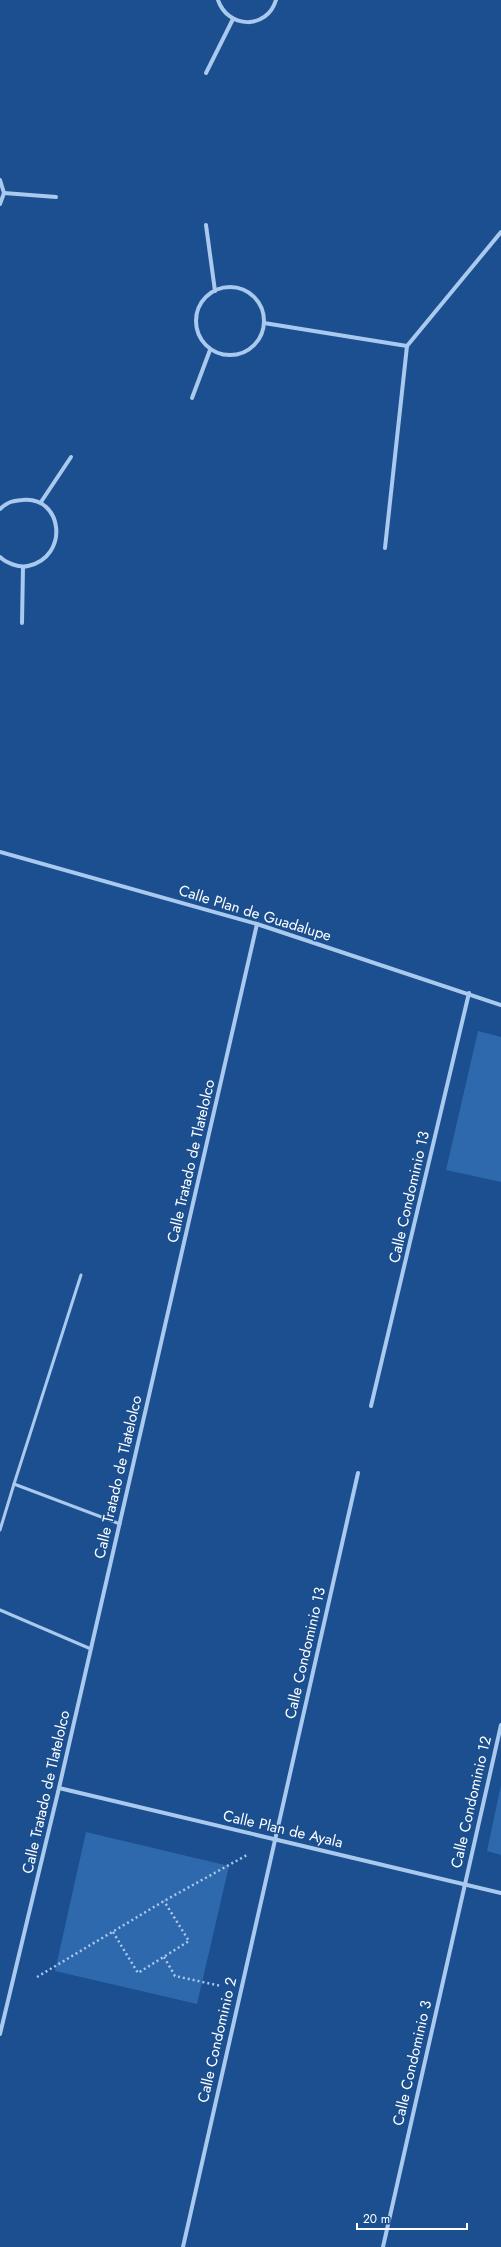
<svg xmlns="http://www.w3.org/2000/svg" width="501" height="2247" viewBox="0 0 501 2247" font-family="Jost,sans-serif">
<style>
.green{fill:#2e69ad}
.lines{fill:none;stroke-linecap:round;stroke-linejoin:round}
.path{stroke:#a9c9ee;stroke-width:2.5;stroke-dasharray:2 3;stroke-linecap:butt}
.lane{stroke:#a9c9ee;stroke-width:3}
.street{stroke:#a9c9ee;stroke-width:4}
.labels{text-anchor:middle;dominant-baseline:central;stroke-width:3;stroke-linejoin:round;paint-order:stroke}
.street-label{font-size:15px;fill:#fff;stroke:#1b4f8f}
</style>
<rect width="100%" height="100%" fill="#1b4f8f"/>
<g class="green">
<path d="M478 1031 501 1037V1182L446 1170Z"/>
<path d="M501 1785V1855L487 1851Z"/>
<path d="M86 1832 229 1866 197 2004 55 1971Z"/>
</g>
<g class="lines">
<g class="path">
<path d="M113 1932 138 1973 189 1941 164 1901"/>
<path d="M164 1957 175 1976 221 1986"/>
<path d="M37 1977 164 1901 247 1855"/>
</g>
<g class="lane">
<path d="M81 1275 14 1484 120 1524"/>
<path d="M0 1530 14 1484"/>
<path d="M0 1610 91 1649"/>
</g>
<g class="street">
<path d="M218 0C228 29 267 30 276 0"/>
<path d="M206 73 233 19"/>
<path d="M0 180 4 193 0 204"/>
<path d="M4 193 56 197"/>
<path d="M206 225 215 291"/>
<circle cx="230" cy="321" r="34"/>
<path d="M264 323 407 346"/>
<path d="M407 346 501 232"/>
<path d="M192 398 210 350"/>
<path d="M41 502 71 457"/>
<path d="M0 509C8 502 11 501 22 500 63 495 70 557 28 566 19 568 6 563 0 557"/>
<path d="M385 548 407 346"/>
<path d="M22 623 23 567"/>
<path d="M0 852 257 924 501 1005"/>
<path d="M371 1406 469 993"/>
<path d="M59 1788 501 1893"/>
<path d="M0 2034 59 1788 257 924"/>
<path d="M183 2247 358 1473"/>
<path d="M383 2247 501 1725"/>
</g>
</g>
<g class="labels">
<g class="street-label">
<text transform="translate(255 913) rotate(17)">Calle Plan de Guadalupe</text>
<text transform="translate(191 1161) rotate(-77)">Calle Tratado de Tlatelolco</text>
<text transform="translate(409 1197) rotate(-77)">Calle Condominio 13</text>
<text transform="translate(118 1477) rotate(-77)">Calle Tratado de Tlatelolco</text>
<text transform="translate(305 1653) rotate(-77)">Calle Condominio 13</text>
<text transform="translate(46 1792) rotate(-77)">Calle Tratado de Tlatelolco</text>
<text transform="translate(471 1802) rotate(-77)">Calle Condominio 12</text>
<text transform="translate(283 1829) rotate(13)">Calle Plan de Ayala</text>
<text transform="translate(217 2040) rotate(-77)">Calle Condominio 2</text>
<text transform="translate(412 2063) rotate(-77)">Calle Condominio 3</text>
</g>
</g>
<path d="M357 2223v6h110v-6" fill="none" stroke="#ffffff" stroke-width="2"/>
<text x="363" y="2223" font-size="12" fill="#ffffff" stroke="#1b4f8f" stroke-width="3" paint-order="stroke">20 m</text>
</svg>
